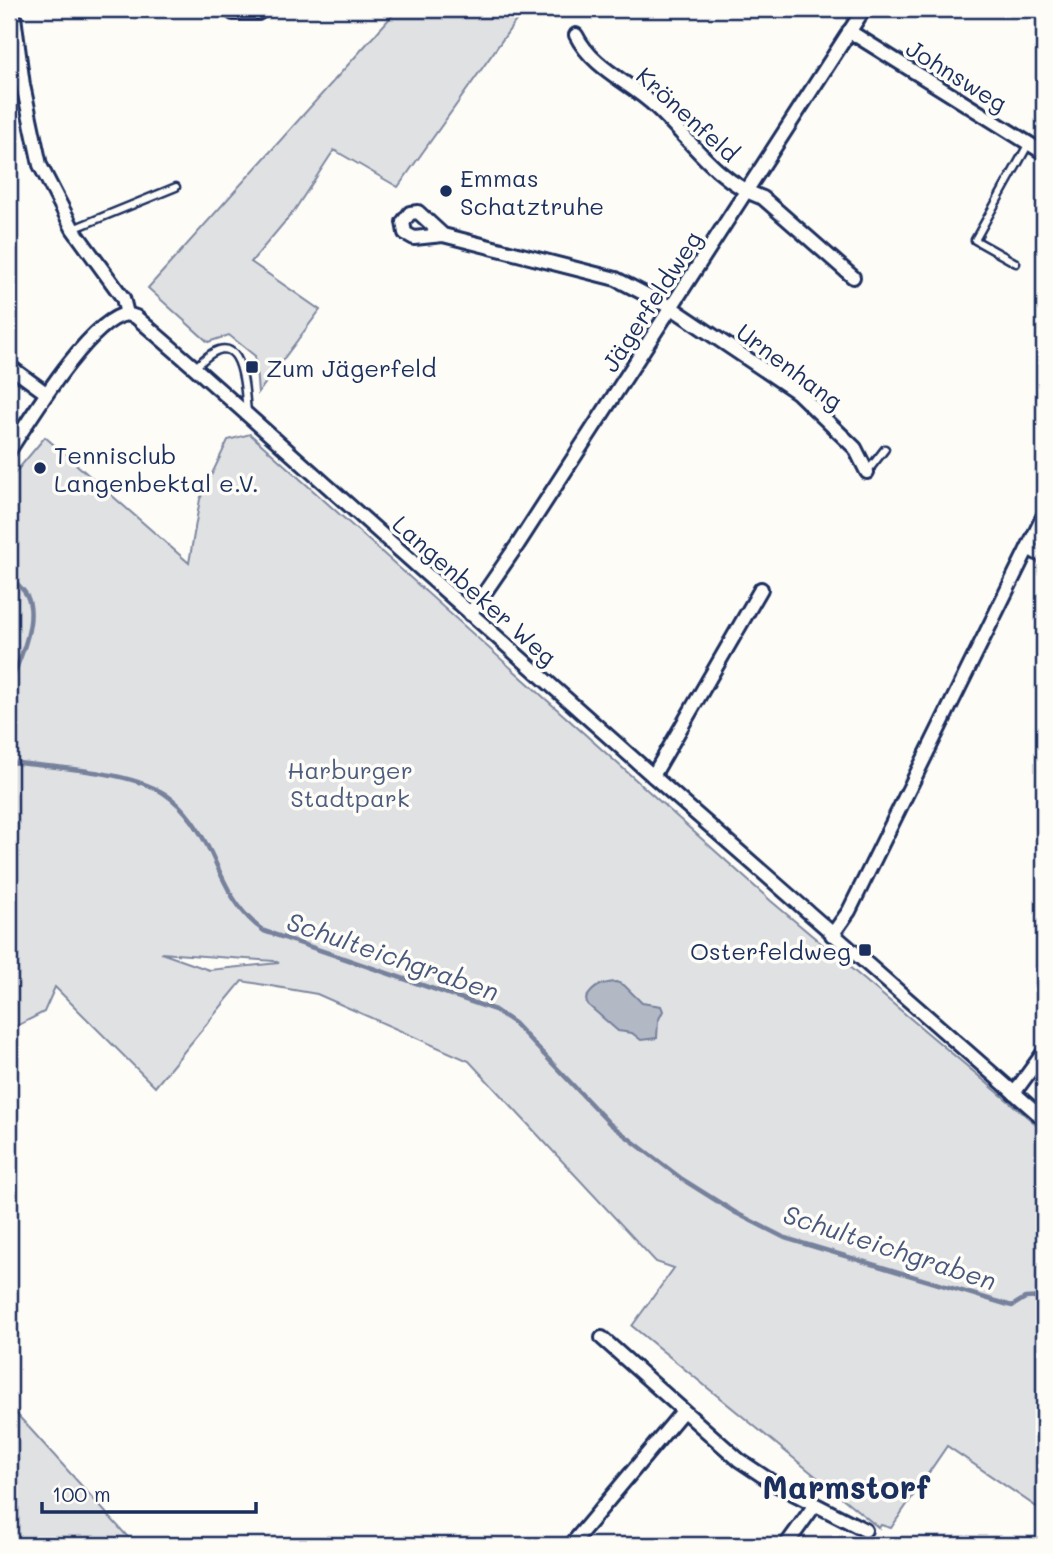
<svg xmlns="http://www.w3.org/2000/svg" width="1053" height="1554" viewBox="0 0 1053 1554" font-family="Mali,sans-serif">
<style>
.green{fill:#e0e1e3;stroke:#7e88a0;stroke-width:2;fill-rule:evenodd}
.water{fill:#b3b8c5;stroke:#76819c;stroke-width:2}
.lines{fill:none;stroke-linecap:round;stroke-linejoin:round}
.stream{stroke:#76819c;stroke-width:4.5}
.lane-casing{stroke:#1b2f5e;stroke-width:11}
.street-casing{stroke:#1b2f5e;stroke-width:18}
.lane{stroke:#fdfcf7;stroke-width:6}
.street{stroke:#fdfcf7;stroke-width:12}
.poi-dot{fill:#1b2f5e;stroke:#fdfcf7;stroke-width:2.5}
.labels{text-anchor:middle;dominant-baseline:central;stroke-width:7;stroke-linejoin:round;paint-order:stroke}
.street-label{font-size:24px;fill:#1b2f5e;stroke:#fdfcf7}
.poi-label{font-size:24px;fill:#1b2f5e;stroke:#fdfcf7;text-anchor:start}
.park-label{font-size:24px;fill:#4c5c7f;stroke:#fdfcf7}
.water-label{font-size:26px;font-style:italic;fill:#49587d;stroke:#fdfcf7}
.district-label{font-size:32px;font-weight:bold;fill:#1b2f5e;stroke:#fdfcf7}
</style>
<rect width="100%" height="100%" fill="#fdfcf7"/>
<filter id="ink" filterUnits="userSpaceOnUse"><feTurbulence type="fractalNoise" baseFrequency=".0143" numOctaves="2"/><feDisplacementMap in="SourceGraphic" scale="14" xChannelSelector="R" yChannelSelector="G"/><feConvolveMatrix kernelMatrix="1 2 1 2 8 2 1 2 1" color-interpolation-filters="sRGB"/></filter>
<g filter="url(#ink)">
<g class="green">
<path d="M398 9H513L520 15 398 187 334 150 294 211 251 262 320 310 258 393 255 356 229 335 208 342 148 288Z"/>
<path d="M250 434 771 901 1044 1131V1512L947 1446 891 1528 881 1525 879 1528 632 1326 674 1268 656 1262 469 1061 317 994 242 981 155 1087 55 987 44 1012 9 1030V480L45 437 189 563 200 499 228 440ZM161 953 274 961 279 963 209 970Z"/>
<path d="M9 1406 24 1422 135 1545H9Z"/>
</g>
<path class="water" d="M616 982 624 985 642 1003 661 1006 663 1011 658 1021 657 1038 641 1040 632 1033 618 1031 587 1004 586 999C593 986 602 983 616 982Z"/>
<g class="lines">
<g class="stream">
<path d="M9 576C15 582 23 588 27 596 39 620 18 664 9 686"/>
<path d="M9 762C52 767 130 771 165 794 187 809 200 831 211 853 225 883 236 912 264 931L495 1010 514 1023 610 1124 682 1179 736 1213 785 1238 1012 1306 1025 1298 1044 1297"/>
</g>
<defs>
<g id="lane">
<path d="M73 229 176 187"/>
<path d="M1016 263 975 240 1028 145"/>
<path d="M195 368C241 319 244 377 247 413"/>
<path d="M867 472 885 449"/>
</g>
<g id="street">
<path d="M13 9 23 85 40 165 73 229 123 298 127 314"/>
<path d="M229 9 233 13H258L264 9"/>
<path d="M849 31 1044 153"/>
<path d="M576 35C593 69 630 82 656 107 690 139 717 182 763 198L853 277"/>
<path d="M443 235 418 212 410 213 403 222 405 233 414 238 443 235 616 279 672 308 797 392 855 448 867 472"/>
<path d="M127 314 136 317 195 368 653 776 1044 1119"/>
<path d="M9 366 46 393"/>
<path d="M9 451C30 419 90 319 127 314"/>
<path d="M1028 548 1044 557"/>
<path d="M470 614 518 544 864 9"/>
<path d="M653 776 761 589"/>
<path d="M832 935 849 911 1044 515"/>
<path d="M1014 1093 1044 1052"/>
<path d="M602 1338 739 1460 775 1484 865 1530"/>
<path d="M571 1545 683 1411"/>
<path d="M786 1545 814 1506"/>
</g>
</defs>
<use href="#lane" class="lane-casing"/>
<use href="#street" class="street-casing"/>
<use href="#lane" class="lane"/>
<use href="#street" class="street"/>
</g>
</g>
<g class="poi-dot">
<circle cx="446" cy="191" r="7"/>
<rect x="245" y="360" width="14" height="14" rx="3.5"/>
<circle cx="40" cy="468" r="7"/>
<rect x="858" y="943" width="14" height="14" rx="3.5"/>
</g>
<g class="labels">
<g class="street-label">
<text transform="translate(957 75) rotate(32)">Johnsweg</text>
<text transform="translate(688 114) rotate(42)">Krönenfeld</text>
<text transform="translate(651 301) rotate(-57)">Jägerfeldweg</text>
<text transform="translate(790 366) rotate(37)">Urnenhang</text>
<text transform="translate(475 590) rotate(42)">Langenbeker Weg</text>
</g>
<g class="poi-label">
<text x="460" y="177">Emmas<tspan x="460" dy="28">Schatztruhe</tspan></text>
<text x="266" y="367">Zum Jägerfeld</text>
<text x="54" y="454">Tennisclub<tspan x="54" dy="28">Langenbektal e.V.</tspan></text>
<text x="851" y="950" text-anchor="end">Osterfeldweg</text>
</g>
<g class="park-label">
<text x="350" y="769">Harburger<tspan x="350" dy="28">Stadtpark</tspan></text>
</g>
<g class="water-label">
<text transform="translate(393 956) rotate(19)">Schulteichgraben</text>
<text transform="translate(890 1247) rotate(18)">Schulteichgraben</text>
</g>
<g class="district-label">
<text x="846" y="1486">Marmstorf</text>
</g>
</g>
<rect width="1053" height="1554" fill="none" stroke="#fdfcf7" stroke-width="35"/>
<rect x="18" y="18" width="1018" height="1519" fill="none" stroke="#1b2f5e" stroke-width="2.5" filter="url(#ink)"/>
<path d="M42 1502v10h214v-10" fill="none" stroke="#1b2f5e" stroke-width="3.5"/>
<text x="52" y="1502" font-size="21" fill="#1b2f5e" stroke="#fdfcf7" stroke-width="5" paint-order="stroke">100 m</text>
</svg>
